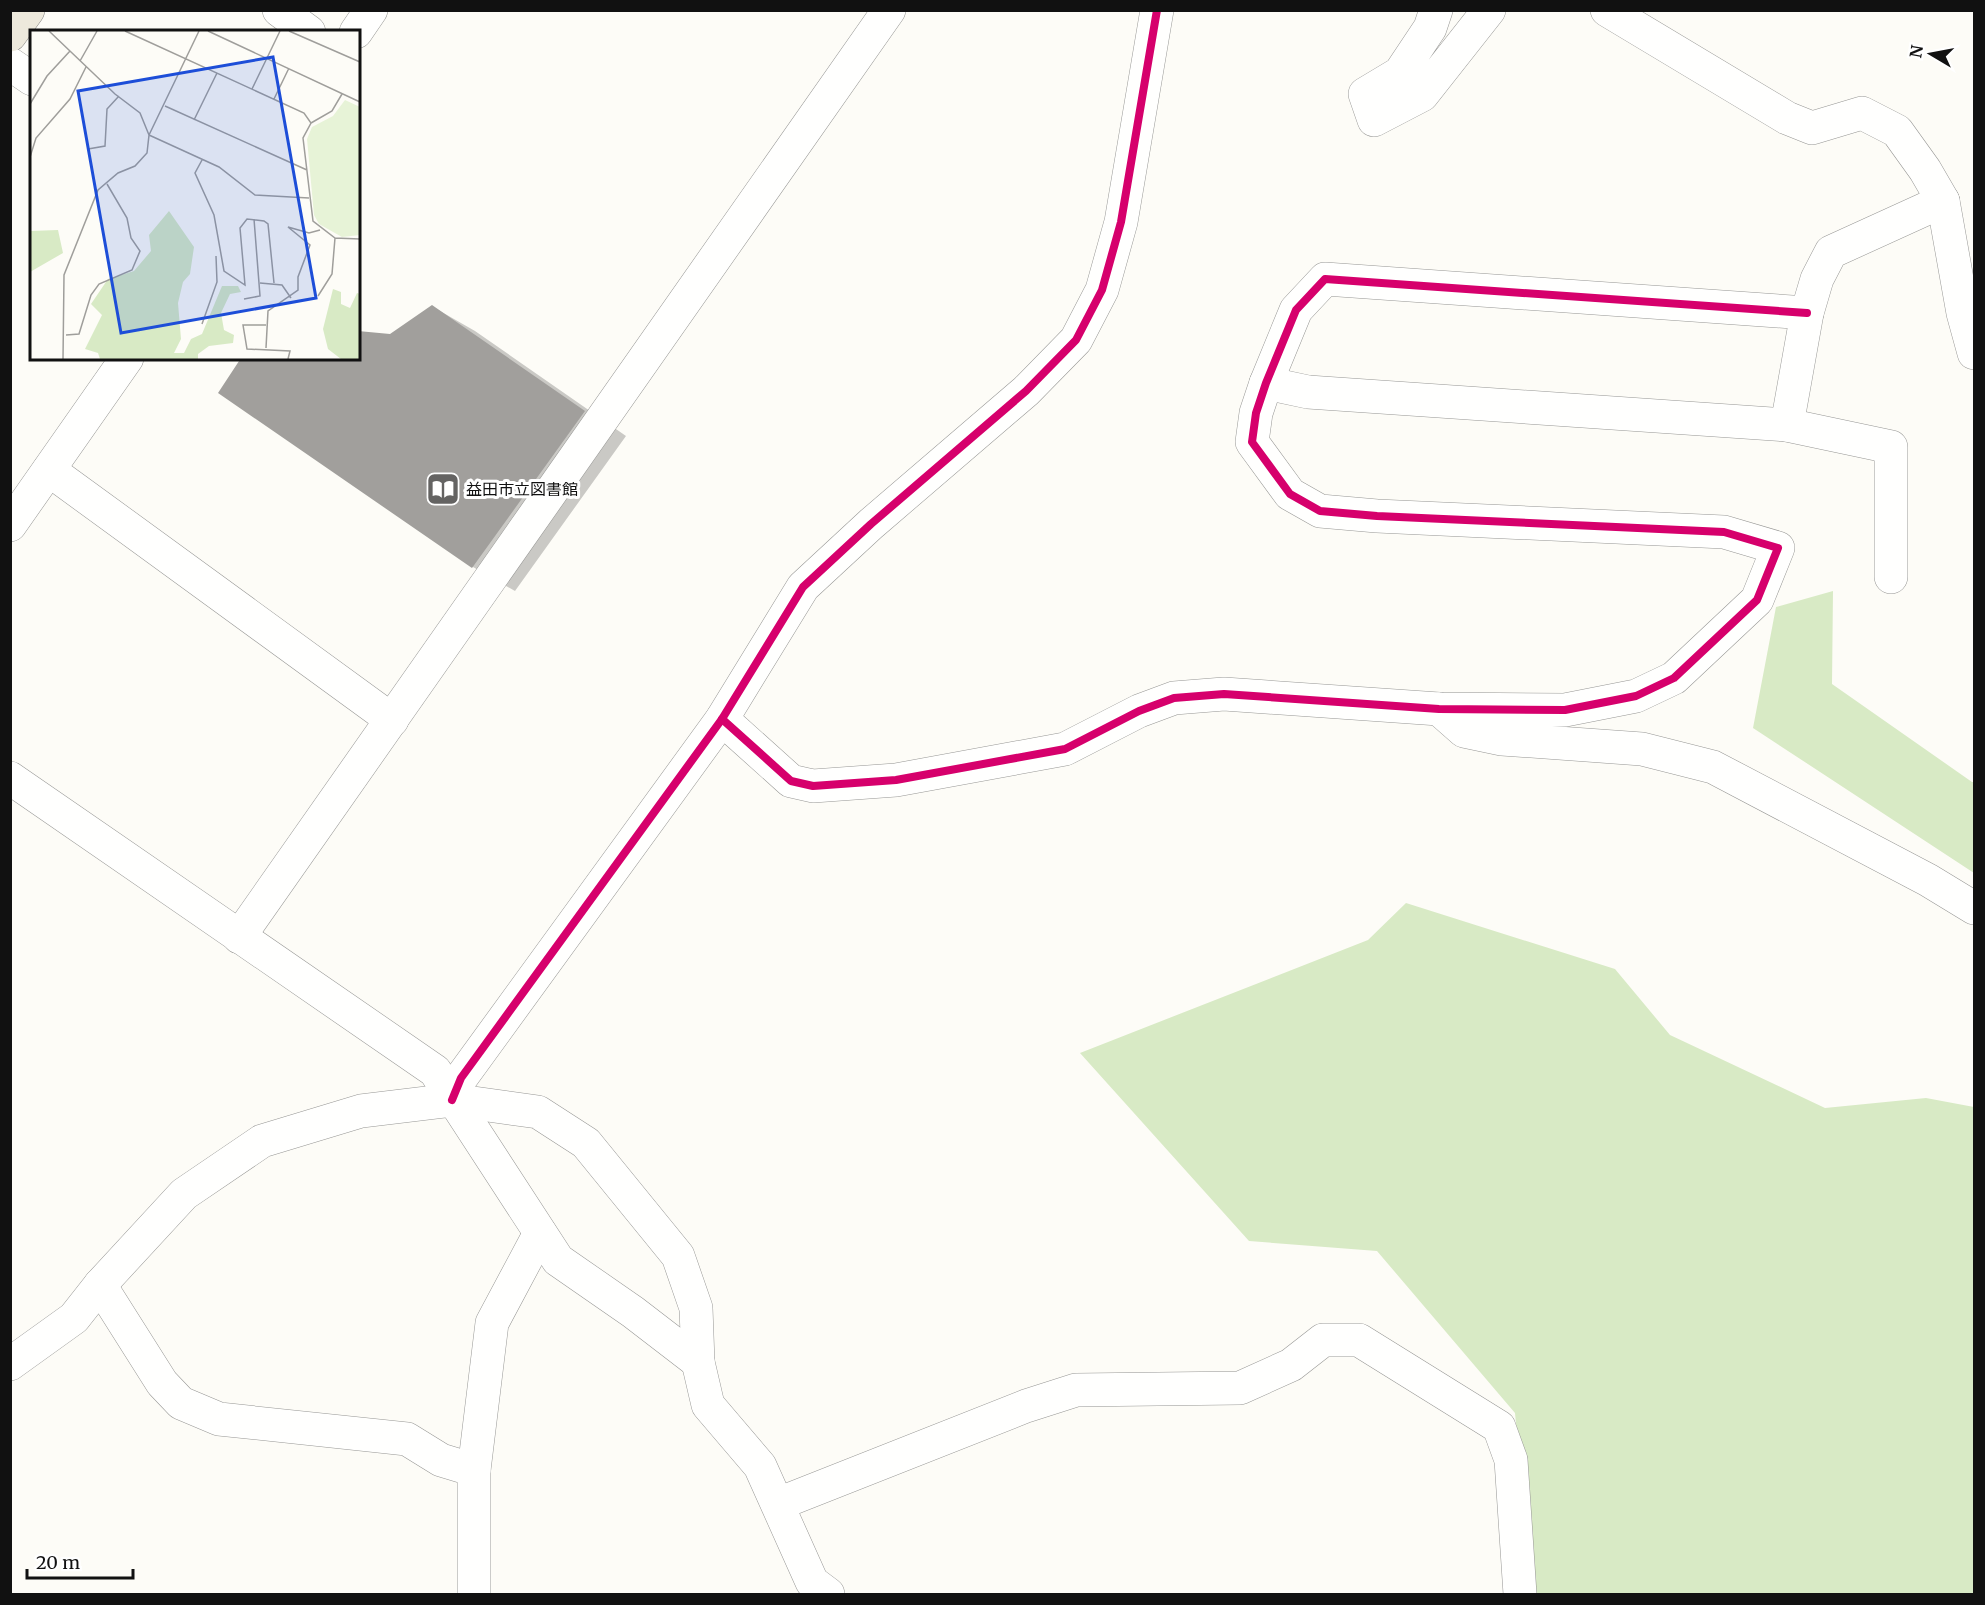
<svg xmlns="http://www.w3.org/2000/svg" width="1985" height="1605" viewBox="0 0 1985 1605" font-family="Merriweather,'Noto Sans JP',serif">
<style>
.forest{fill:#d8eac5}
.shadow{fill:#0003}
.building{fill:#a19f9c}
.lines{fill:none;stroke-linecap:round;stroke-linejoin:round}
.minor-casing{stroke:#979795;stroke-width:34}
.major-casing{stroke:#858482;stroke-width:34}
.minor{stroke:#fffffe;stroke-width:33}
.major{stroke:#ede9dc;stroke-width:33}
.cycleway-casing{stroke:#fff;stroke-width:11}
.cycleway{stroke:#d6006c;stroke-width:8}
.labels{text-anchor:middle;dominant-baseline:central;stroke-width:6;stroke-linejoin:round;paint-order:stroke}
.poi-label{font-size:16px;fill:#111;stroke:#fff;text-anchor:start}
.inset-road{fill:none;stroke:#9f9e9b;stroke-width:1.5}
.view{fill:#1d4ed8;fill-opacity:0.15;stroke:#1d4ed8;stroke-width:3}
.inset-edge{fill:none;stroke:#111;stroke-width:3}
</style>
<rect width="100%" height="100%" fill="#fdfcf7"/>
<g class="forest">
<path d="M1833 591 1832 684 1972 782H1974V873L1753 728 1776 607Z"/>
<path d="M1406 903 1615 969 1670 1035 1825 1108 1926 1098 1974 1107V1594H1532L1515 1413 1377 1251 1249 1241 1080 1053 1368 940Z"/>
</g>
<path class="shadow" d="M433 307 475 331 626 436 515 591 473 567 220 392 358 358Z"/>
<path class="building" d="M432 305 585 411 472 568 218 393 241 358H358V331L390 334Z"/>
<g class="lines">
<defs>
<g id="minor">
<path d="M279 10 309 32"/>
<path d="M1436 10 1430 28 1400 73 1365 94 1374 120 1422 95 1489 10"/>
<path d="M1607 10 1787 118 1812 128 1862 113 1897 131 1925 170 1943 201 1963 313 1974 353"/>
<path d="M356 32 371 10"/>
<path d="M10 64 32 79"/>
<path d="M1266 383 1308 392 1787 425 1891 447V577"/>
<path d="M1787 425 1807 313 1817 279 1831 252 1943 201"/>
<path d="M49 470 392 720"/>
<path d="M10 525 127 358"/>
<path d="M1439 709 1464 731 1502 739 1642 749 1713 767 1928 880 1974 908"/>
<path d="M722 719 791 781 813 786 896 780 1065 749 1139 711 1174 698 1224 694 1439 709 1565 710 1636 696 1674 678 1757 600 1778 548 1724 532 1377 516 1320 511 1290 494 1252 442 1256 413 1266 383 1296 310 1325 279 1807 313"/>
<path d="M10 778 435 1071 558 1260 633 1312 698 1362"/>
<path d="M239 937 889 10"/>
<path d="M452 1100 461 1078 722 719 803 587 871 524 1026 391 1076 340 1102 290 1121 222 1157 10"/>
<path d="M100 1285 162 1383 181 1403 219 1419 407 1439 441 1460 474 1470V1594"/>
<path d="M10 1364 74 1318 100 1285 184 1194 262 1141 361 1111 452 1100 538 1112 586 1143 678 1256 696 1308 698 1362 708 1405 760 1466 812 1582 828 1594"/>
<path d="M474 1470 492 1323 540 1233"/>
<path d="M778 1504 1026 1406 1076 1390 1240 1388 1291 1365 1323 1340H1359L1499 1427 1511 1460 1520 1594"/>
</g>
<path id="major" d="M10 35 28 10"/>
</defs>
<use href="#minor" class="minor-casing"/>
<use href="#major" class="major-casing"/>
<use href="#minor" class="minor"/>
<use href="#major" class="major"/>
<defs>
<g id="cycleway">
<path d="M722 719 791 781 813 786 896 780 1065 749 1139 711 1174 698 1224 694 1439 709 1565 710 1636 696 1674 678 1757 600 1778 548 1724 532 1377 516 1320 511 1290 494 1252 442 1256 413 1266 383 1296 310 1325 279 1807 313"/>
<path d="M452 1100 461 1078 722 719 803 587 871 524 1026 391 1076 340 1102 290 1121 222 1157 10"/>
</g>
</defs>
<use href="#cycleway" class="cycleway-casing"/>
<use href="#cycleway" class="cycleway"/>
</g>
<defs>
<symbol id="library-square" viewBox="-11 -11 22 22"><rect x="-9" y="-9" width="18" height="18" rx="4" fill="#646362" stroke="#fff"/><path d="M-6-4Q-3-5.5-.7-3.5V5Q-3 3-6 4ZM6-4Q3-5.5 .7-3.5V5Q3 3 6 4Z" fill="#fff"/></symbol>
</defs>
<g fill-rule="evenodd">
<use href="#library-square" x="424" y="470" width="38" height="38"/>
</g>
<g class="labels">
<g class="poi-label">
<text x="466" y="489">益田市立図書館</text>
</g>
</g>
<g transform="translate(30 30)">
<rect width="330" height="330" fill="#fdfcf7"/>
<path d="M315 70 330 77V205L312 207 289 194 284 185 277 109 282 97 303 86Z" fill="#e7f3d7"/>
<path d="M139 181 164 217 160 244 153 252 148 273 151 309 144 323H154L161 309 172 304 192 256H208L211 262 200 264 191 283 194 300 204 305 203 313 179 316 168 324V329H70L68 323 55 319 72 285 61 274 78 249 104 241 121 221 119 205ZM28 200 33 223 0 242V201ZM303 259 311 262V274L320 278 327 263 330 264V329H311L298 319 293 299Z" fill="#d8eac5"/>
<path class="inset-road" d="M19 1 85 64 110 83 119 105 117 123 105 136 88 143 68 160 34 245 33 329M95 1 274 83 281 93 273 108 283 191 305 208 330 209M178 1 330 72M259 1 330 32M50 31 67 1M222 59 250 1M244 69 259 38M0 74 17 46 40 21M135 76 277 140M164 90 187 43M281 93 302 81 312 64M119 105 189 137 225 165 279 168M119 105 169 1M58 119 75 116 77 79 89 66M0 127 6 108 40 69 56 37M172 130 165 143 184 185 194 241 215 255 210 198 217 189 234 191 238 194 244 253M230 253 252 255 261 268M288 266 302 244 305 208M214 269 230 266 224 189M172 294 187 252 186 226M236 295H213L217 319 260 321 258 329M36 305 49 304 61 265 69 254 102 240 110 221 101 208 97 188 77 154M236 318 238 281 268 260V247L280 215 258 197 279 203 290 200"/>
<path class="view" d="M243 27 286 268 91 303 48 61Z"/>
<rect width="330" height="330" class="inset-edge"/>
</g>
<rect width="1985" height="1605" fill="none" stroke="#111111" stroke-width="24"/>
<g transform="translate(1931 54) rotate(280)" stroke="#ffffff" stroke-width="4.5" paint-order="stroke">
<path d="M0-4.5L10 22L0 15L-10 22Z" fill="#111111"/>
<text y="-9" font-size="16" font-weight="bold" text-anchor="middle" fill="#111111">N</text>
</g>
<path d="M27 1569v9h106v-9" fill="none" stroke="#111111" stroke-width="3"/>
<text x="36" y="1569" font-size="18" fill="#111111" stroke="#ffffff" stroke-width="4.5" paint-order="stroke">20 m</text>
</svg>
